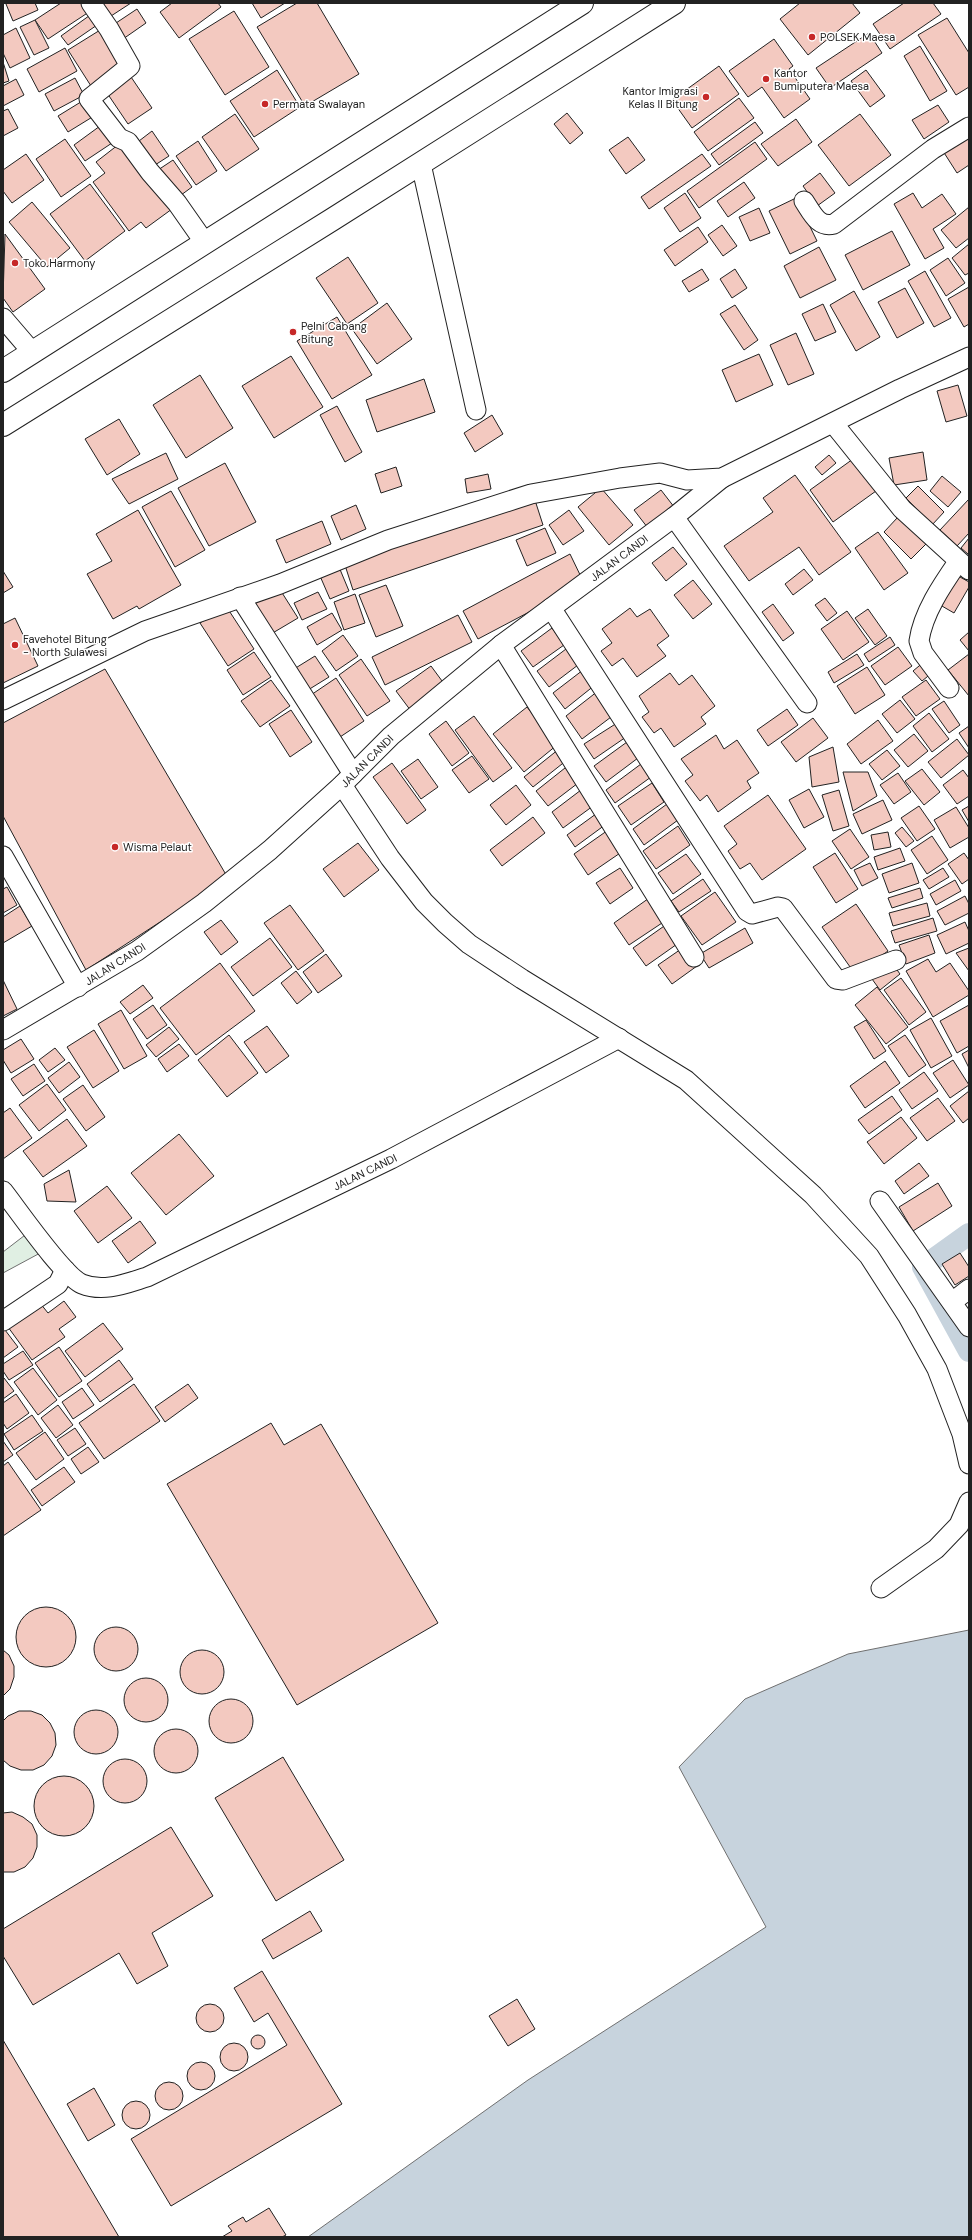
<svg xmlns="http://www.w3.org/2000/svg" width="972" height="2240" viewBox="0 0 972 2240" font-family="'DM Sans',sans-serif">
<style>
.green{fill:#e0efe3;stroke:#6f6f6f}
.water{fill:#c7d3dd;stroke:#6f6f6f}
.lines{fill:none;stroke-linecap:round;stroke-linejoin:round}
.canal{stroke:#c7d3dd;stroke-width:22}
.building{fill:#f3c9c0;stroke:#222}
.street-casing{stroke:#222;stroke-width:21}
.highway-casing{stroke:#222;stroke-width:24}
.street{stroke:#fff;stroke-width:19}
.highway{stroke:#fff;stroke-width:22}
.poi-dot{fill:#c62828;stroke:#fff;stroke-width:1.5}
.labels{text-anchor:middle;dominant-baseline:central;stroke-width:3;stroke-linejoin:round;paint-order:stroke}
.poi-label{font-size:11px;fill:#222;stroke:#fff;text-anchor:start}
.street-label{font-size:11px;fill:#222;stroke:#fff}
</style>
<rect width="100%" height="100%" fill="#fff"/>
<path class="green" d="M29 1232 42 1252 3 1273V1252Z"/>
<path class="water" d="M969 1630V2237H308L528 2080 766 1927 679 1767 745 1699 848 1654Z"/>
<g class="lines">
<path class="canal" d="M969 1234 923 1267 969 1351"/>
</g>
<g class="building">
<path d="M8 3H35L38 10 13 21 6 4Z"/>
<path d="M61 3H88L92 10 48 39 35 20Z"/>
<path d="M102 3H131L111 16Z"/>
<path d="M172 3H218L221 7 179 38 160 12Z"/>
<path d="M252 3H285L261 18Z"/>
<path d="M297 3H317L359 74 305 106 257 27Z"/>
<path d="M800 3H852L860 13 808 55 780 19Z"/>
<path d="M904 3H933L941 14 890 49 873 24Z"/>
<path d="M137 9 146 23 123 39 113 25Z"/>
<path d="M234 11 269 67 225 95 189 39Z"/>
<path d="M93 13 100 23 68 45 61 36Z"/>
<path d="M947 18 969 53V87L956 95 918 35Z"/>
<path d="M35 20 49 48 34 55 20 27Z"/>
<path d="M105 27 124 67 91 86 68 50Z"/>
<path d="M16 28 30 58 10 68 3 53V35Z"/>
<path d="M869 33 882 53 830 88 816 68Z"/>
<path d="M774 39 793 66 789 69 810 99 784 118 762 87 748 97 729 71Z"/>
<path d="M920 46 947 91 930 101 904 56Z"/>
<path d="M65 48 77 71 39 92 27 69Z"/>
<path d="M3 62 9 81 3 83Z"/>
<path d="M719 66 739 94 692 128 672 100Z"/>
<path d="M277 70 300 107 254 137 230 101Z"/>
<path d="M866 70 885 96 870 107 851 81Z"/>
<path d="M129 74 152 108 128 124 105 90Z"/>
<path d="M75 78 84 95 54 111 45 94Z"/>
<path d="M16 79 24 95 3 106V86Z"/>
<path d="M739 98 754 118 708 151 694 132Z"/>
<path d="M84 100 94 116 68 132 58 116Z"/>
<path d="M938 105 949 122 924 139 912 120Z"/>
<path d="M8 109 18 128 3 136V111Z"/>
<path d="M567 113 583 133 570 144 554 124Z"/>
<path d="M235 114 259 149 226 171 202 137Z"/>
<path d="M860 114 891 155 849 186 818 145Z"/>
<path d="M796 119 812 142 778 166 761 144Z"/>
<path d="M755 122 763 133 719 165 711 154Z"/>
<path d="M100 126 112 143 85 161 74 145Z"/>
<path d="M152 131 169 156 155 165 139 141Z"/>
<path d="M969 131V165L957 173 941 148Z"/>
<path d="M628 137 645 160 626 174 609 150Z"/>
<path d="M65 139 91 176 61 197 36 159Z"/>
<path d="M123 141 172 209 146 228 141 222 129 231 93 182 105 173 96 162Z"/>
<path d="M198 141 217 171 196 185 176 156Z"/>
<path d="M755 142 767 159 699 208 687 191Z"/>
<path d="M26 154 44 180 12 203 3 191V170Z"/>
<path d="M702 154 711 166 649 209 641 197Z"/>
<path d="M173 160 192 187 177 198 158 170Z"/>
<path d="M820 173 835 193 817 206 803 186Z"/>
<path d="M744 182 755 198 728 217 717 201Z"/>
<path d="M90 184 125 231 85 261 50 214Z"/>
<path d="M685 193 701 218 680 232 664 208Z"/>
<path d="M913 193 922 208 942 194 956 214 933 229 944 248 925 259 894 204Z"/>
<path d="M796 198 817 241 790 254 769 211Z"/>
<path d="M32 202 70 248 47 267 9 222Z"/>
<path d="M969 207V238L956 248 941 230Z"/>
<path d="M759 208 770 233 750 241 739 217Z"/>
<path d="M722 225 737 246 723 256 708 235Z"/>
<path d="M698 227 708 242 675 266 664 250Z"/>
<path d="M892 231 910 265 863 290 845 255Z"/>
<path d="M5 234 45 289 13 312 3 298Z"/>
<path d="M969 244V273L965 275 952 258Z"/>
<path d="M819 247 836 280 800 298 784 266Z"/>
<path d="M348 257 378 303 347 324 316 278Z"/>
<path d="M948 258 965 283 946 296 930 270Z"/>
<path d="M702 269 709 280 689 292 682 281Z"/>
<path d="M735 269 747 288 732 298 720 279Z"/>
<path d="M925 271 951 318 934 327 908 281Z"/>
<path d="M969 287V324L964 327 948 299Z"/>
<path d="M905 288 924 323 897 338 878 302Z"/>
<path d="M854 291 880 337 856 351 830 305Z"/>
<path d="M387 303 412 339 377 364 352 329Z"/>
<path d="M823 304 836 332 815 341 802 314Z"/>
<path d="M735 305 758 340 744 350 720 314Z"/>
<path d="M337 317 372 375 332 399 297 341Z"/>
<path d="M796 333 814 374 788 385 770 345Z"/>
<path d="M759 354 773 385 736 402 722 370Z"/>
<path d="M291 356 323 407 274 438 242 386Z"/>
<path d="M200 375 233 428 186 458 153 405Z"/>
<path d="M424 379 435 412 377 432 366 400Z"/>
<path d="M958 385 967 416 946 422 937 391Z"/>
<path d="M337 406 362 452 345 462 320 415Z"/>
<path d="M492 415 503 434 475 452 464 433Z"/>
<path d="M119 419 140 454 107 475 85 439Z"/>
<path d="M923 452 927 480 894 485 889 458Z"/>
<path d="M166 453 178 479 129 504 112 479Z"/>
<path d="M829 455 836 463 822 475 815 467Z"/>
<path d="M853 459 876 491 833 522 810 490Z"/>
<path d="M225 463 256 522 209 546 178 488Z"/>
<path d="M396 467 402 486 381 493 375 474Z"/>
<path d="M488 474 491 489 467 493 465 479Z"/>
<path d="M795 475 851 552 819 575 799 547 749 581 724 546 773 512 763 498Z"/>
<path d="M942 476 961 492 948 507 930 491Z"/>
<path d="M918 486 944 512 932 525 906 498Z"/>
<path d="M601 488 633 525 609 545 578 507Z"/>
<path d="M661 490 678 512 651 532 634 510Z"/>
<path d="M171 491 205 550 175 567 142 507Z"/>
<path d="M533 494 543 525 353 590 343 559Z"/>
<path d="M969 499V533L957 546 940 530Z"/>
<path d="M356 505 366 529 341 540 331 516Z"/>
<path d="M138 510 181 585 139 609 137 606 113 619 87 574 112 561 96 534Z"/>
<path d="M569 510 584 531 563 545 549 525Z"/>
<path d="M898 517 926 544 911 559 884 532Z"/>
<path d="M322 521 331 544 286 563 276 540Z"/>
<path d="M545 528 556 553 527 566 516 540Z"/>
<path d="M878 532 908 573 884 590 855 548Z"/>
<path d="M969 538V554H968L961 548Z"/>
<path d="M673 547 687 564 666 581 652 563Z"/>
<path d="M570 554 584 583 478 639 463 611Z"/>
<path d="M339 567 349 591 330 599 320 576Z"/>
<path d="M804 569 813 580 793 595 785 584Z"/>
<path d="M3 571 13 587 3 593Z"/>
<path d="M951 572 969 582V587L954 613 935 602Z"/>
<path d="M693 580 712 604 693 619 674 595Z"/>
<path d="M386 585 403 626 376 637 359 595Z"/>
<path d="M279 588 298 618 271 634 253 605Z"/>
<path d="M318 592 327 609 302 620 294 603Z"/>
<path d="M355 594 365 623 344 630 334 602Z"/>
<path d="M825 598 837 613 827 621 815 605Z"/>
<path d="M773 604 794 633 783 641 762 612Z"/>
<path d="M226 606 254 649 228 666 200 623Z"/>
<path d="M630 608 637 617 650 609 669 636 657 645 666 656 637 677 623 658 612 666 601 651 612 643 602 629Z"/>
<path d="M868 609 887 636 875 645 855 618Z"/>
<path d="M847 611 869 642 843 660 821 629Z"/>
<path d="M332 613 342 630 317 645 307 627Z"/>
<path d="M458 615 472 642 385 685 372 657Z"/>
<path d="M15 618 38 666 3 683V624Z"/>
<path d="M552 628 564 645 533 667 521 651Z"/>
<path d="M969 632V651L960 640Z"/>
<path d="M343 635 358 656 336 671 322 651Z"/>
<path d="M890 637 895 645 869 662 864 654Z"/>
<path d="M898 647 912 666 885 685 871 666Z"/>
<path d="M566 649 578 665 549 687 537 671Z"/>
<path d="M254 652 271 677 243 695 227 670Z"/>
<path d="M857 654 864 665 834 683 828 672Z"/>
<path d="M969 654V696L948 670Z"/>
<path d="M315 656 329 677 308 690 294 669Z"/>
<path d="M361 659 390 701 367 716 339 675Z"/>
<path d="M925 661 933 672 922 681 913 671Z"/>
<path d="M431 666 445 685 411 711 396 691Z"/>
<path d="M867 667 885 695 855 714 837 686Z"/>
<path d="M105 669 228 878 86 970 3 816V723Z"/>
<path d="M583 670 595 685 565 709 553 693Z"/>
<path d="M670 673 679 685 692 675 715 706 701 717 706 724 674 747 661 728 654 733 642 717 649 712 639 696Z"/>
<path d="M336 678 364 721 337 739 308 697Z"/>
<path d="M271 680 290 706 260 727 241 701Z"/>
<path d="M926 680 940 699 916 716 902 697Z"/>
<path d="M598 691 615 714 582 739 566 716Z"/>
<path d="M900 700 915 719 897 733 882 714Z"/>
<path d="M944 701 960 725 949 733 932 709Z"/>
<path d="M527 707 557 745 524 772 493 734Z"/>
<path d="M787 709 798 725 768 746 757 730Z"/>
<path d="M291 710 312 742 290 757 269 724Z"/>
<path d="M929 713 949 739 932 752 913 726Z"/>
<path d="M474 716 512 768 493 782 455 730Z"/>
<path d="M813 718 828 738 796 762 781 742Z"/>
<path d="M878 720 893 741 861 764 847 744Z"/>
<path d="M446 721 469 753 452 766 429 734Z"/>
<path d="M617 723 626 737 594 759 584 744Z"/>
<path d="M969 726V748L959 733Z"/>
<path d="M914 734 928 751 908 767 894 750Z"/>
<path d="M716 735 724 749 737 740 759 773 747 781 751 788 718 812 707 795 700 801 685 781 693 775 681 759Z"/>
<path d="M957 739 969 755 941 778 928 762Z"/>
<path d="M627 742 638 758 606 782 594 766Z"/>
<path d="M833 747 839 782 812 787 809 757Z"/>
<path d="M559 749 567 760 533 787 524 777Z"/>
<path d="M887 750 900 766 882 780 869 764Z"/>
<path d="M472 756 489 779 469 793 452 770Z"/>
<path d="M418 759 438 787 421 799 401 771Z"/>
<path d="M392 763 426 810 407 824 373 777Z"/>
<path d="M570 764 582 780 548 806 536 791Z"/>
<path d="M641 764 651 777 615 803 606 790Z"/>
<path d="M922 769 940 792 924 805 905 781Z"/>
<path d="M963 770 969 778V796L957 804 943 785Z"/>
<path d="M843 772H868L877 796 853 811Z"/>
<path d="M898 773 911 792 894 804 880 785Z"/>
<path d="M652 783 664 802 631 825 618 806Z"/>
<path d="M516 785 531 805 506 825 490 805Z"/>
<path d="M809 789 824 817 804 828 789 800Z"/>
<path d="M581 790 593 806 563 828 552 812Z"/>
<path d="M839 790 849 826 833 831 822 795Z"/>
<path d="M768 795 806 849 762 880 750 863 740 869 728 851 737 844 724 826Z"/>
<path d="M883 800 892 820 862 834 853 814Z"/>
<path d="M667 804 678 820 644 845 633 829Z"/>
<path d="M919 806 935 829 917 841 901 818Z"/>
<path d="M969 806V822L962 810Z"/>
<path d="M956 807 969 828V837L950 848 934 820Z"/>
<path d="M600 811 609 822 575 847 567 835Z"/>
<path d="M533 817 545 833 502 866 490 850Z"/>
<path d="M678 826 690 845 656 869 643 851Z"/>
<path d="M902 827 914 841 906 847 895 833Z"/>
<path d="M611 828 626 849 588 875 574 854Z"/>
<path d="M850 829 869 857 851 869 832 841Z"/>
<path d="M888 832 891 847 874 850 871 835Z"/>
<path d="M932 836 948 860 927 874 911 850Z"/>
<path d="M358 843 379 870 344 897 323 869Z"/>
<path d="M900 848 905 861 878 870 874 857Z"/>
<path d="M835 853 858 889 836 903 813 867Z"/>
<path d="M964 853 969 860V879L962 884 948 864Z"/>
<path d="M686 854 701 874 673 894 658 873Z"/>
<path d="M870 863 878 878 862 886 854 870Z"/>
<path d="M912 863 919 883 889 893 882 874Z"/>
<path d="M620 868 633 888 610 904 596 883Z"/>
<path d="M943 868 949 877 929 889 923 880Z"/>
<path d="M703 879 711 891 679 912 671 901Z"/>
<path d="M955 880 961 891 936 905 930 894Z"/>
<path d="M7 887 17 905 3 913V889Z"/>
<path d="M920 888 923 898 892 908 888 898Z"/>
<path d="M715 892 736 922 702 945 681 916Z"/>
<path d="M652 896 668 919 629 945 614 923Z"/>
<path d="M965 896 969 904V913L945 925 937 911Z"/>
<path d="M927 903 930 916 893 926 889 913Z"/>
<path d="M856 904 888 951 855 974 822 927Z"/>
<path d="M290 905 324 951 298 970 264 923Z"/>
<path d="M20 906 32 926 3 943V917Z"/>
<path d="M933 918 937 931 895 943 891 931Z"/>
<path d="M221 920 238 942 221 955 204 932Z"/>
<path d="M965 922 969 931V943L946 954 937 935Z"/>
<path d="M667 924 680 942 646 966 633 948Z"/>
<path d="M745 928 753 943 709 968 700 954Z"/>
<path d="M929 935 935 953 906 964 899 945Z"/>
<path d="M270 938 292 967 253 996 231 967Z"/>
<path d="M684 947 697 966 672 984 658 965Z"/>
<path d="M969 948V971L956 953Z"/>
<path d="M326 954 342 976 318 993 303 972Z"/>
<path d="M928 959 936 972 950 963 969 991V995L933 1017 906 971Z"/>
<path d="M220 963 255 1011 196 1055 160 1008Z"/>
<path d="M892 963 900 974 880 990 872 979Z"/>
<path d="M296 971 312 992 297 1004 281 983Z"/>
<path d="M901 978 926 1012 909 1025 884 990Z"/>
<path d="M3 980 17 1009 3 1016Z"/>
<path d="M143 985 153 998 130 1014 120 1002Z"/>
<path d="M877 987 908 1027 886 1044 855 1005Z"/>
<path d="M153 1005 167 1025 147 1039 133 1019Z"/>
<path d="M969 1005V1046L957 1053 940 1021Z"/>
<path d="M121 1010 147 1056 124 1069 98 1024Z"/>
<path d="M931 1018 952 1056 931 1068 910 1030Z"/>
<path d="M866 1020 886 1051 874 1059 854 1027Z"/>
<path d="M267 1026 289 1056 266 1073 244 1042Z"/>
<path d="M169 1027 179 1039 156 1057 146 1045Z"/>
<path d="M94 1030 119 1071 93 1088 67 1047Z"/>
<path d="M229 1035 258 1073 227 1097 198 1060Z"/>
<path d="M905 1035 926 1065 909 1077 888 1046Z"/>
<path d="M21 1039 34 1059 11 1073 3 1060V1050Z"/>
<path d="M179 1044 189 1056 167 1072 158 1059Z"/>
<path d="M55 1048 65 1060 48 1072 39 1060Z"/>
<path d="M969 1050V1068L962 1054Z"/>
<path d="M953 1060 969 1085 950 1098 933 1073Z"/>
<path d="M885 1061 900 1083 865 1108 850 1086Z"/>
<path d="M69 1062 80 1077 59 1093 48 1078Z"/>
<path d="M34 1064 45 1081 23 1096 11 1079Z"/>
<path d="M924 1072 938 1091 912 1109 899 1090Z"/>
<path d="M47 1084 66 1110 39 1131 19 1105Z"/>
<path d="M83 1085 105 1117 86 1131 63 1099Z"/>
<path d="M969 1091V1118L963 1123 950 1106Z"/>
<path d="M892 1096 902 1110 869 1134 858 1120Z"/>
<path d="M938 1098 955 1121 927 1141 910 1118Z"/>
<path d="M10 1108 32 1138 3 1159V1113Z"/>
<path d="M901 1117 917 1138 884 1164 867 1142Z"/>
<path d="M67 1119 87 1146 43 1177 23 1151Z"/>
<path d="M179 1134 214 1176 166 1215 131 1173Z"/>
<path d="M919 1163 929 1176 904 1194 895 1181Z"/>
<path d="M69 1170 76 1202 47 1201 44 1184Z"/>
<path d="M938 1183 952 1206 913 1231 899 1207Z"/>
<path d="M107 1186 132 1218 98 1243 74 1211Z"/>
<path d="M140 1221 156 1243 128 1263 112 1241Z"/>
<path d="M960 1253 969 1267V1276L955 1285 942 1264Z"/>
<path d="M64 1301 76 1317 59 1329 65 1337 32 1360 8 1327 40 1303 48 1313Z"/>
<path d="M103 1323 123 1349 85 1377 65 1351Z"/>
<path d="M5 1330 18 1347 3 1358V1332Z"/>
<path d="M59 1347 82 1381 59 1397 35 1363Z"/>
<path d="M23 1351 33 1365 9 1380 3 1371V1364Z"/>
<path d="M119 1360 133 1379 100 1402 87 1384Z"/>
<path d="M33 1368 57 1400 38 1415 14 1382Z"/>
<path d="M4 1378 14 1391 3 1399V1379Z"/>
<path d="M134 1384 160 1421 104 1459 79 1423Z"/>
<path d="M188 1384 198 1398 165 1422 155 1407Z"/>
<path d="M82 1388 94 1405 73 1419 62 1402Z"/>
<path d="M16 1394 29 1413 7 1429 3 1423V1403Z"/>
<path d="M58 1405 73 1425 56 1438 41 1418Z"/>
<path d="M32 1415 43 1431 14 1450 4 1434Z"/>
<path d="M271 1423 284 1445 321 1424 438 1623 297 1705 167 1484Z"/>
<path d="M75 1428 86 1444 68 1456 57 1440Z"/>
<path d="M45 1432 64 1459 36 1480 16 1453Z"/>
<path d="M3 1441 13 1455 3 1462Z"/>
<path d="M88 1447 99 1462 81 1474 71 1459Z"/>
<path d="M8 1462 41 1510 3 1536V1466Z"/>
<path d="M64 1467 75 1482 42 1506 31 1490Z"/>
<circle cx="46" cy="1637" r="30"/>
<circle cx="116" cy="1649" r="22"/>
<circle cx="202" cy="1672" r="22"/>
<path d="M3 1650 9 1655 14 1666V1677L10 1689 3 1696Z"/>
<circle cx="146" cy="1700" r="22"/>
<circle cx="231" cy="1721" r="22"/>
<circle cx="96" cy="1732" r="22"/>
<path d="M19 1711H31L42 1715 50 1723 55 1733 56 1745 52 1756 44 1765 33 1770H21L10 1766 3 1760V1721L8 1716Z"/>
<circle cx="176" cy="1751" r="22"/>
<path d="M283 1757 344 1860 276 1901 215 1798Z"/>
<circle cx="125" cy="1781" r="22"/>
<circle cx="64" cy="1806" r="30"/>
<path d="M12 1812 23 1817 32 1824 37 1835V1847L33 1858 25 1867 14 1872H3V1813Z"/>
<path d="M171 1827 213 1896 152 1933 168 1966 137 1984 119 1953 33 2005 3 1956V1929Z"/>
<path d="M310 1911 322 1931 273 1959 262 1940Z"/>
<path d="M262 1971 342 2104 171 2206 131 2139 287 2045 268 2013 254 2022 234 1988Z"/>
<path d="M517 1999 535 2029 508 2046 489 2016Z"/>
<circle cx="210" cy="2018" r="14"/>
<circle cx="258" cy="2042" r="7"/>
<path d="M3 2040 119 2237H3Z"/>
<circle cx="234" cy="2057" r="14"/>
<circle cx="201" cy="2076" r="14"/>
<circle cx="169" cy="2096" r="14"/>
<path d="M94 2088 115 2125 88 2141 67 2104Z"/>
<circle cx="136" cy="2115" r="14"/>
<path d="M269 2208 286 2235 282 2237H222L232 2231 228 2226 243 2217 246 2222Z"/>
</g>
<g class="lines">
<defs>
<g id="street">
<path d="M91 3 109 29 130 66 89 99 119 138 128 142 150 172 177 203 205 243"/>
<path d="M421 164 476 410"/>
<path d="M804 201C812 213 818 228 834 224L933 149 969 127"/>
<path d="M3 318 33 353"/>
<path d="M833 423 902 509 969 570"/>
<path d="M674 517 807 703"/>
<path d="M240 597 353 774"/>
<path d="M551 608 747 911 752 914 778 907 783 908 836 979 843 980 896 960"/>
<path d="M501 645 694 957"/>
<path d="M949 688 923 653 919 641C923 613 942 585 958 562"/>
<path d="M3 700 145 631 280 584 388 540 531 494 620 478 660 473 687 480 722 478 900 389 969 357"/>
<path d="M342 785 390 858 424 902 445 923 469 944 522 979 686 1080 813 1195 869 1256 907 1315 937 1369 962 1434 969 1464"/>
<path d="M3 856 78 987"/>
<path d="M3 1030 137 951 204 903 270 850 342 785 391 736 501 645 674 517 722 478"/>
<path d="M3 1191C18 1210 63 1276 82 1284 104 1293 127 1283 147 1277L391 1159 619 1038"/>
<path d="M880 1201 969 1327"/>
<path d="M952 1302 969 1289"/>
<path d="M3 1321 58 1284 65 1270"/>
<path d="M881 1588 936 1549 959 1525 969 1502"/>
</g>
<g id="highway">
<path d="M3 371 582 3"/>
<path d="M3 425 333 219 674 3"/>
</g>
</defs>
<use href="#street" class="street-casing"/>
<use href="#highway" class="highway-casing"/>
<use href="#street" class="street"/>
<use href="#highway" class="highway"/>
</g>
<g class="poi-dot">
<circle cx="812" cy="37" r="4"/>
<circle cx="766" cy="79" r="4"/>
<circle cx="706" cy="97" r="4"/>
<circle cx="265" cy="104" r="4"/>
<circle cx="15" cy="263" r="4"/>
<circle cx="293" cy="332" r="4"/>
<circle cx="15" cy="645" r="4"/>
<circle cx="115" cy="847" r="4"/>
</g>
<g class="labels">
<g class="poi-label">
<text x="820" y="37">POLSEK Maesa</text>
<text x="774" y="73">Kantor<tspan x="774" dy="13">Bumiputera Maesa</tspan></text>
<text x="698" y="91" text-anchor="end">Kantor Imigrasi<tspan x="698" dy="13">Kelas II Bitung</tspan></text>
<text x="273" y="104">Permata Swalayan</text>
<text x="23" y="263">Toko Harmony</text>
<text x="301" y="326">Pelni Cabang<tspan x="301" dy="13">Bitung</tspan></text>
<text x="23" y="639">Favehotel Bitung<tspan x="23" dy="13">- North Sulawesi</tspan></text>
<text x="123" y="847">Wisma Pelaut</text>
</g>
<g class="street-label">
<text transform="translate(619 558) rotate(-37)">JALAN CANDI</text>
<text transform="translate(367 761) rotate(-45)">JALAN CANDI</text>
<text transform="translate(115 964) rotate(-32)">JALAN CANDI</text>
<text transform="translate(365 1172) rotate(-26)">JALAN CANDI</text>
</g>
</g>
<rect width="972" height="2240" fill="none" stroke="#222222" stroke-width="8"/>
</svg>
